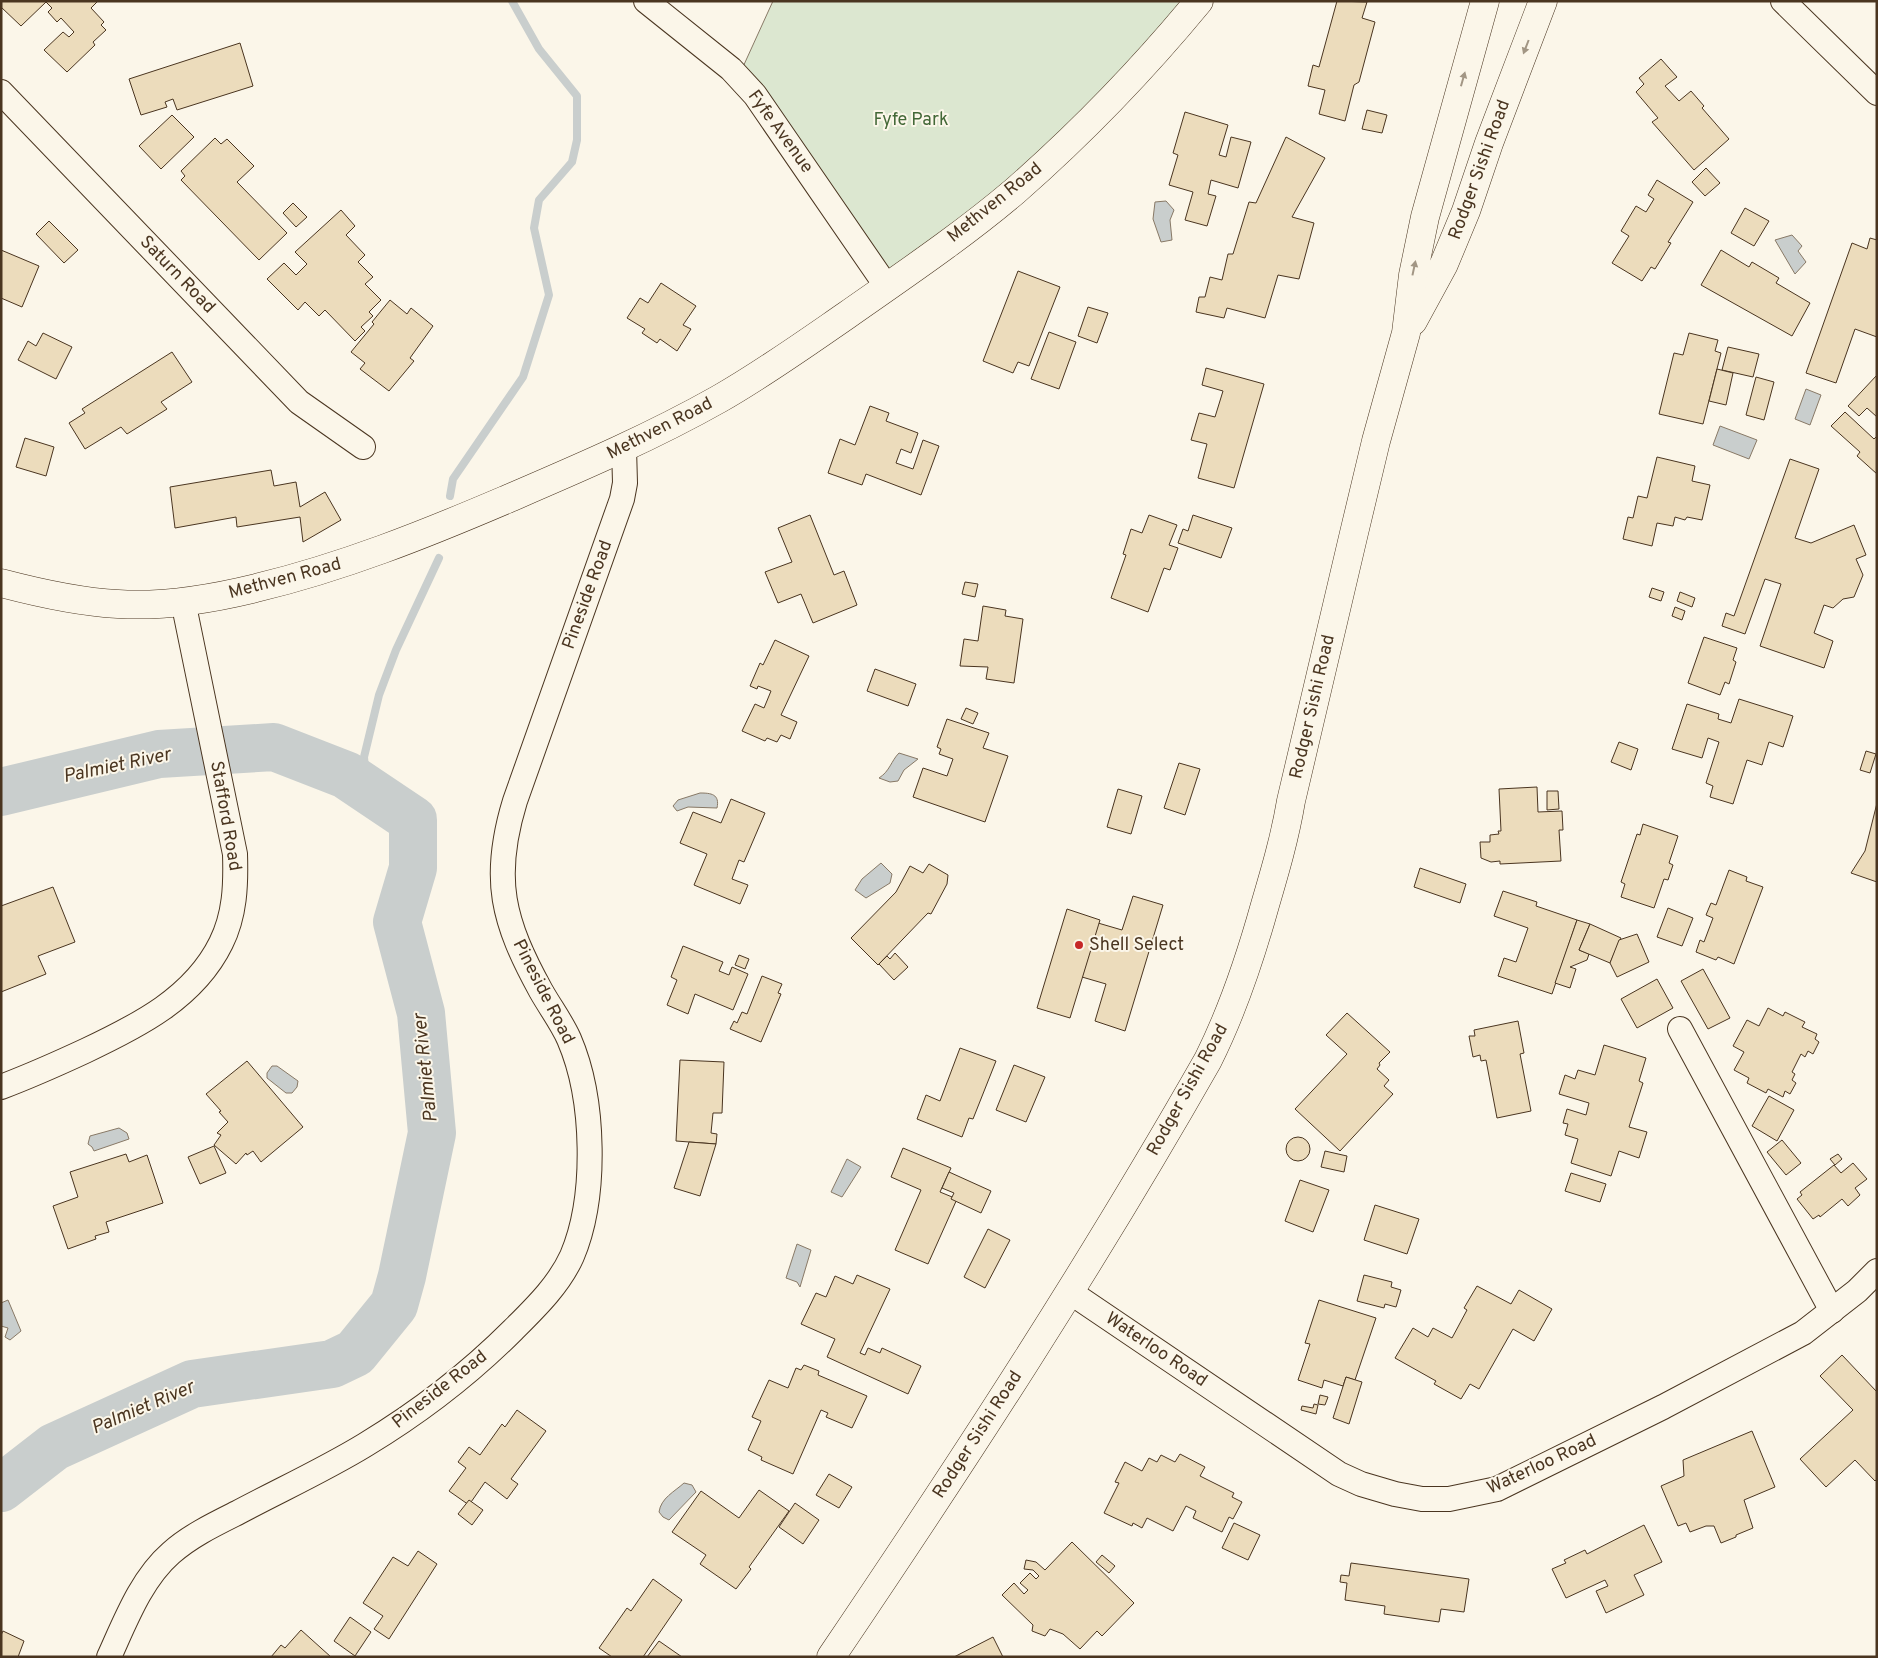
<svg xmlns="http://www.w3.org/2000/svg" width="1878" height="1658" viewBox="0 0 1878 1658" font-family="Overpass,sans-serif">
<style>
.green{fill:#dce7d0;stroke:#887966}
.water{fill:#c9cecd;stroke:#887966}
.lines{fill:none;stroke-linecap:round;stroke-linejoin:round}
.stream{stroke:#c9cecd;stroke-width:8}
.river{stroke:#c9cecd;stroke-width:48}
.building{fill:#ecdcbc;stroke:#4a3520}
.minor-casing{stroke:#4a3520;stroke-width:26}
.tertiary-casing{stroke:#4a3520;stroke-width:29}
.secondary-casing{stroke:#4a3520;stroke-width:29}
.minor{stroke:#fbf6e9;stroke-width:24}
.tertiary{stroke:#fbf6e9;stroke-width:28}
.secondary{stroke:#fbf6e9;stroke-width:28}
.oneway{fill:#a29684}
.poi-dot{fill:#c62828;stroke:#fbf6e9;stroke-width:2}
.labels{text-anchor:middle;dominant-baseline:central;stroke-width:4;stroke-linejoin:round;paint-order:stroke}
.park-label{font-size:18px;fill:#436837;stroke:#fbf6e9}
.street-label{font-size:18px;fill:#4a3520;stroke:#fbf6e9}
.poi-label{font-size:18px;fill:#4a3520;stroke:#fbf6e9;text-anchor:start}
.water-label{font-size:19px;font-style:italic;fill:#4a3520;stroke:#fbf6e9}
</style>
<rect width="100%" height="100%" fill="#fbf6e9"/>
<path class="green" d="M773 1H1196L1122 86 883 287 737 80Z"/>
<g class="water">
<path d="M1166 201 1174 210 1170 220 1172 240 1161 242 1153 219 1155 202Z"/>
<path d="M1792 235 1802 246 1798 251 1806 262 1795 274 1775 240Z"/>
<path d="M1806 389 1821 395 1810 425 1795 419Z"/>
<path d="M1720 426 1757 440 1749 459 1713 445Z"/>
<path d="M899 753 918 759 904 770 898 781 890 782 879 778C890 771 891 761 899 753Z"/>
<path d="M700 793C711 793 720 794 717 808L688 807 677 811 673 806 678 800Z"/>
<path d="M881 863 892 874 890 883 866 898 855 890 862 879Z"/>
<path d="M272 1066H277L298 1081 297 1087 292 1093H286L267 1078V1073Z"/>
<path d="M119 1128 127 1133 129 1139 94 1151 92 1147 88 1144 90 1136Z"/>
<path d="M847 1159 861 1167 842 1197 831 1192Z"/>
<path d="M797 1244 811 1250 800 1287 797 1282 786 1278Z"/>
<path d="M8 1300 21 1331 10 1340 5 1337 8 1328 1 1326V1303Z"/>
<path d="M684 1483 692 1485 696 1492 669 1520 663 1517 659 1512C661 1498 674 1492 684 1483Z"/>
</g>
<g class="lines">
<g class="stream">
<path d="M450 496 453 479 523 377 549 295 534 228 539 200 572 162 577 140V96L539 49 512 1"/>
<path d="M367 789 364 757 379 695 396 650 439 558"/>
</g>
<path class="river" d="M1 792 159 754 274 747 346 775 413 820V868L397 922 421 1013 432 1133 402 1276 394 1305 355 1353 332 1364 192 1384 54 1447 1 1488"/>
</g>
<g class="building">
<path d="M1 1H98L91 8 104 22 101 25 106 30 93 42 95 45 67 72 44 50 63 32 69 37 74 32 61 18 57 22 48 12 52 8 46 2 21 26 1 7Z"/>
<path d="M1337 1 1367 2 1362 18 1375 22 1359 82 1354 85 1345 121 1319 114 1325 90 1308 86 1313 65 1319 67Z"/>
<path d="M240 43 253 86 177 110 173 99 165 102 167 107 141 115 129 79Z"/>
<path d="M1661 59 1677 77 1665 86 1679 101 1691 91 1704 106 1702 108 1729 139 1694 170 1652 122 1658 118 1636 92 1644 84 1639 78Z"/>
<path d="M1367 110 1387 115 1382 133 1362 129Z"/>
<path d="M1185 112 1228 125 1219 155 1226 157 1231 137 1251 142 1238 188 1211 180 1208 194 1216 196 1207 226 1185 220 1193 192 1169 185 1178 155 1173 153Z"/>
<path d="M172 115 194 137 161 169 139 146Z"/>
<path d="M1286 137 1325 158 1292 217 1314 223 1299 279 1278 275 1265 318 1227 308 1224 318 1196 312 1199 297H1205L1210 277 1222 280 1228 254H1233L1249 202 1256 203Z"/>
<path d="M215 138 221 144 227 139 254 166 237 182 287 233 259 260 181 180 185 176 181 171Z"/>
<path d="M1706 168 1720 183 1705 196 1692 182Z"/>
<path d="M1657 180 1693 202 1668 242 1671 243 1655 269 1651 267 1642 281 1612 263 1629 236 1621 231 1636 206 1646 212 1654 199 1648 195Z"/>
<path d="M293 203 307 217 296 227 283 213Z"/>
<path d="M1745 208 1769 221 1754 246 1731 233Z"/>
<path d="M341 210 355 226 346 235 365 255 358 262 373 277 365 284 381 300 369 312 373 316 361 327 365 331 355 341 325 310 319 316 305 302 298 310 267 279 284 263 296 275 307 264 295 252Z"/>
<path d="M49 221 78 250 64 263 36 234Z"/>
<path d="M1870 238 1877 240V337L1855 329 1836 383 1806 373 1852 243 1867 249Z"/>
<path d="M1 250 39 266 22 307 1 298Z"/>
<path d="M1721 250 1749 267 1752 262 1779 278 1776 283 1810 303 1792 336 1701 285Z"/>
<path d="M1018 271 1060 287 1029 366 1018 362 1013 373 983 361Z"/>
<path d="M661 283 696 306 683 325 691 329 677 351 660 339 657 343 642 333 645 329 627 318 640 298 648 303Z"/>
<path d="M390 300 407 314 411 308 433 326 410 358 414 361 389 391 360 369 365 363 351 352 374 324 372 322Z"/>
<path d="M1088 307 1108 313 1097 343 1078 336Z"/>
<path d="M1049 332 1076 342 1059 389 1031 379Z"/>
<path d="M43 333 72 347 56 379 18 360 28 341 36 346Z"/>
<path d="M1689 333 1718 340 1715 351 1721 353 1703 424 1659 414 1674 353 1683 355Z"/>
<path d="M1728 347 1759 354 1753 377 1722 370Z"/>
<path d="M172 352 192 382 161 402 167 409 127 434 121 427 85 449 69 423 85 413 82 409Z"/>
<path d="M1206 368 1264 384 1234 488 1198 478 1207 444 1191 440 1199 413 1215 417 1223 391 1202 385Z"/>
<path d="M1717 369 1733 373 1726 405 1709 401Z"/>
<path d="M1877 375V417L1867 408 1859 416 1848 406Z"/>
<path d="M1756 377 1774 382 1764 420 1746 415Z"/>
<path d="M870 406 889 413 886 421 918 433 911 453 901 449 896 463 913 469 923 440 939 446 921 495 866 474 862 485 828 473 840 439 855 445Z"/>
<path d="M1845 412 1874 439 1877 436V474L1857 456 1860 452 1831 426Z"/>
<path d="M25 438 54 447 46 476 16 467Z"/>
<path d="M1657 457 1695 466 1692 481 1710 485 1702 520 1687 517 1685 520 1675 517 1673 526 1657 523 1652 546 1623 539 1628 517 1633 518 1638 496 1647 498Z"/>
<path d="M1790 459 1819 469 1795 538 1811 543 1854 525 1866 555 1856 559 1863 575 1854 597 1843 599 1833 608 1824 605 1814 633 1833 641 1824 668 1760 646 1781 584 1765 579 1745 634 1722 626 1726 613 1734 616Z"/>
<path d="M271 470 274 486 296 482 300 507 325 492 341 520 303 542 300 517 237 527 236 517 175 528 170 487Z"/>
<path d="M810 515 834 575 844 571 857 605 813 623 801 594 778 603 765 572 792 562 778 528Z"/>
<path d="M1149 515 1177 525 1169 545 1178 548 1170 570 1164 568 1148 612 1111 598 1126 555 1123 554 1131 529 1142 533Z"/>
<path d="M1193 515 1232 528 1221 558 1178 543 1183 529 1188 531Z"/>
<path d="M965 582 978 584 975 597 962 594Z"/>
<path d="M1652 588 1664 592 1661 601 1649 597Z"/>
<path d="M1680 592 1695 598 1692 607 1677 601Z"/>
<path d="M983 606 1006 610 1005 616 1023 619 1014 683 986 679 988 667 960 666 964 639 978 641Z"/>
<path d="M1675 607 1685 611 1682 620 1672 616Z"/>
<path d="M1704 637 1737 648 1733 660 1736 662 1729 684 1725 682 1720 695 1688 683Z"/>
<path d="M775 640 809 656 781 715 797 722 790 739 781 735 777 742 767 738 765 741 742 731 755 704 764 708 771 691 758 686 757 689 750 686 760 663 763 665Z"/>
<path d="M875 669 916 684 908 706 867 691Z"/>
<path d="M1739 699 1793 716 1783 747 1769 742 1762 765 1747 760 1733 804 1710 797 1713 786 1706 783 1719 742 1708 738 1702 758 1672 749 1687 704 1719 714 1718 719 1731 723Z"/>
<path d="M966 708 978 713 973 724 961 719Z"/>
<path d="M947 719 989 733 983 748 1008 756 985 822 913 797 923 768 947 776 953 759 939 754 941 749 937 747Z"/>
<path d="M1619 742 1638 749 1631 770 1611 762Z"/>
<path d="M1866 751 1876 754 1870 773 1860 770Z"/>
<path d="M1179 763 1200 769 1185 815 1164 808Z"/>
<path d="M1537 787 1538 812 1562 811 1563 830H1559L1561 861 1500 864V861L1491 862 1481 858 1480 842H1490V835L1499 834 1498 831H1501L1499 789Z"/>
<path d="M1118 789 1142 796 1131 834 1107 827Z"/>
<path d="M1547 791H1558L1559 809 1547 810Z"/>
<path d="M731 799 765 813 744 862 739 860 732 879 748 885 740 904 694 885 707 854 680 843 693 812 721 823Z"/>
<path d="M1877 803V882L1851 873 1865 851Z"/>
<path d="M1643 824 1678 836 1669 863 1673 865 1668 880 1664 879 1654 908 1621 897 1625 884 1621 882 1637 834 1640 835Z"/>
<path d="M929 864 948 875 947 884 931 914 928 913 878 965 851 938 896 892 910 866 923 873Z"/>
<path d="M1420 868 1466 884 1460 903 1414 887Z"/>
<path d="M1729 870 1747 877 1746 881 1763 887 1734 964 1718 957 1716 960 1696 952 1700 940 1704 942 1713 918 1706 915 1711 903 1716 905Z"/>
<path d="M53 887 75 942 38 956 46 974 1 992V906Z"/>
<path d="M1503 891 1537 902 1536 906 1577 920 1552 994 1498 976 1504 958 1516 962 1528 928 1494 916Z"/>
<path d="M1133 896 1163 905 1125 1031 1095 1021 1106 984 1082 977 1098 923 1122 930Z"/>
<path d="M1668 908 1693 918 1682 946 1657 937Z"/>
<path d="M1067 909 1100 920 1070 1018 1037 1008Z"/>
<path d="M1577 920 1590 924 1579 950 1589 954 1587 960 1570 967 1576 969 1570 988 1555 983Z"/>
<path d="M1590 924 1621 938 1610 963 1579 950Z"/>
<path d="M1637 934 1649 962 1617 977 1610 963 1619 940Z"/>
<path d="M683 946 723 962 719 971 729 975 732 967 748 974 733 1010 695 994 688 1014 667 1005 677 980 671 977Z"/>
<path d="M895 953 908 967 894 980 879 964 887 956 890 959Z"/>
<path d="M739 955 749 959 745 969 735 965Z"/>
<path d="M1703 969 1730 1018 1708 1029 1681 981Z"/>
<path d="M762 976 782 984 778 993 781 994 761 1042 730 1029 734 1021 737 1023 742 1012 747 1014Z"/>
<path d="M1657 979 1673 1008 1637 1028 1621 999Z"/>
<path d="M1768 1008 1783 1016 1785 1012 1805 1022 1802 1027 1817 1034 1815 1039 1819 1042 1813 1054 1808 1051 1805 1057 1801 1054 1792 1072 1795 1074 1792 1080 1796 1083 1790 1094 1785 1091 1783 1097 1768 1089 1766 1093 1747 1083 1749 1078 1734 1070 1744 1052 1733 1046 1747 1020 1759 1026Z"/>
<path d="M1347 1013 1390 1052 1379 1063 1380 1065 1377 1069 1389 1080 1384 1086 1393 1094 1340 1151 1295 1109 1347 1054 1326 1035Z"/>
<path d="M1518 1021 1524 1053 1520 1054 1531 1111 1497 1118 1486 1060 1481 1061 1480 1055 1473 1057 1469 1036H1475L1474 1030Z"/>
<path d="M1604 1045 1646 1058 1639 1081 1643 1083 1629 1127 1647 1132 1639 1158 1619 1151 1611 1176 1571 1163 1578 1139 1565 1135 1568 1124 1563 1123 1567 1109 1586 1115 1589 1103 1559 1094 1565 1075 1575 1079 1578 1070 1595 1075Z"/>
<path d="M960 1048 996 1061 973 1119 969 1118 962 1137 917 1119 926 1095 940 1101Z"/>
<path d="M680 1060 724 1062 722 1113H713L711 1133 717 1134 716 1144 676 1141Z"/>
<path d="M247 1061 303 1127 261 1162 253 1151 247 1155 246 1153 236 1164 214 1145 221 1135 217 1133 228 1122 219 1112 221 1111 206 1094Z"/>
<path d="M1014 1065 1045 1077 1026 1122 996 1110Z"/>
<path d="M1769 1096 1794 1110 1777 1141 1752 1126Z"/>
<circle cx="1298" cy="1149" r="12"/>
<path d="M1782 1140 1801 1163 1786 1175 1767 1152Z"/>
<path d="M689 1142 716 1144 700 1196 674 1188Z"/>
<path d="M214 1146 226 1173 200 1184 188 1157Z"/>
<path d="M903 1148 951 1168 940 1192 957 1199 928 1264 895 1250 921 1190 891 1177Z"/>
<path d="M1325 1151 1347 1156 1344 1172 1321 1167Z"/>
<path d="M126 1154 129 1162 147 1155 163 1203 106 1222 109 1232 95 1236 96 1239 68 1249 53 1206 78 1197 70 1172Z"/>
<path d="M1838 1154 1842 1159 1835 1165 1830 1159Z"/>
<path d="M1853 1163 1867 1179 1855 1188 1860 1195 1848 1206 1842 1199 1820 1217 1819 1215 1813 1219 1797 1199 1802 1195 1800 1192 1834 1165 1841 1173Z"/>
<path d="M949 1172 991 1191 981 1213 951 1199 954 1193 942 1188Z"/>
<path d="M1571 1173 1606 1184 1600 1202 1565 1191Z"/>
<path d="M1300 1180 1329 1190 1313 1232 1285 1221Z"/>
<path d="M1375 1205 1419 1219 1407 1254 1364 1240Z"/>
<path d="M988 1229 1010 1240 985 1288 964 1277Z"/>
<path d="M857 1275 890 1289 860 1353 865 1355 868 1348 880 1353 882 1348 921 1366 908 1394 827 1357 835 1339 801 1324 816 1293 826 1297 835 1276 853 1284Z"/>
<path d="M1364 1275 1392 1282 1391 1287 1401 1290 1396 1307 1385 1304 1384 1308 1357 1301Z"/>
<path d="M1477 1286 1511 1304 1519 1290 1552 1309 1534 1341 1513 1329 1479 1389 1470 1384 1461 1399 1434 1384 1436 1381 1395 1358 1413 1328 1428 1337 1433 1328 1452 1338 1467 1310 1464 1308Z"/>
<path d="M1319 1300 1376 1318 1355 1380 1346 1377 1343 1386 1324 1380 1322 1388 1298 1380 1310 1344 1305 1343Z"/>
<path d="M1842 1355 1877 1392V1479L1875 1481 1855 1460 1826 1487 1800 1459 1853 1410 1820 1376Z"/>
<path d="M804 1365 819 1371 818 1375 867 1396 852 1428 826 1417 828 1413 821 1410 793 1474 761 1460 762 1457 748 1450 761 1421 752 1417 769 1380 788 1388 796 1368 801 1370Z"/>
<path d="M1346 1377 1362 1382 1349 1424 1333 1418Z"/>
<path d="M1320 1395 1328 1397 1325 1405 1318 1404Z"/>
<path d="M1314 1404 1318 1405 1316 1414 1301 1410 1302 1406 1313 1408Z"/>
<path d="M517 1410 546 1431 511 1479 518 1484 507 1499 485 1482 469 1505 449 1491 466 1468 458 1462 469 1447 480 1455 502 1424 505 1427Z"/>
<path d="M1752 1431 1775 1487 1744 1500 1753 1528 1736 1535V1537L1721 1543 1714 1526H1706L1690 1532 1686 1523 1678 1526 1661 1486 1684 1476 1683 1460Z"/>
<path d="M1180 1454 1205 1467 1200 1476 1234 1493 1232 1497 1242 1502 1233 1519 1229 1517 1222 1532 1193 1518 1196 1511 1186 1506 1173 1531 1147 1518 1142 1528 1133 1523 1132 1526 1104 1513 1119 1483 1115 1482 1125 1462 1142 1471 1149 1458 1157 1462 1161 1455 1175 1462Z"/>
<path d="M829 1474 852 1487 839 1508 816 1495Z"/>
<path d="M759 1490 789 1511 749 1567 751 1569 736 1589 700 1564 706 1555 672 1532 701 1491 739 1518Z"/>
<path d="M469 1500 483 1510 472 1525 458 1514Z"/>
<path d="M795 1503 819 1520 803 1544 779 1527Z"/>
<path d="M1234 1523 1260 1535 1248 1560 1222 1548Z"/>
<path d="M1644 1525 1662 1562 1634 1575 1644 1595 1606 1613 1596 1591 1608 1586 1605 1580 1566 1598 1552 1569 1566 1563 1564 1560 1585 1550 1587 1554Z"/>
<path d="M1072 1542 1134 1603 1102 1636 1097 1631 1080 1649 1063 1634 1050 1629 1045 1636 1032 1631 1033 1625 1002 1595 1014 1583 1024 1594 1028 1590 1020 1583 1030 1573 1036 1579 1039 1576 1033 1570 1024 1569 1026 1560 1036 1562 1045 1570Z"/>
<path d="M418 1551 437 1564 389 1639 374 1629 383 1616 363 1603 393 1557 408 1566Z"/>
<path d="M1102 1555 1115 1566 1109 1573 1096 1562Z"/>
<path d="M1351 1563 1469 1579 1464 1612 1441 1609 1439 1622 1384 1614 1385 1606 1345 1600 1347 1583 1340 1582 1341 1575 1349 1576Z"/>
<path d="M653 1579 682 1600 643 1657H612L599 1648 627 1608 631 1611Z"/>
<path d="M350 1617 371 1632 355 1656 334 1641Z"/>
<path d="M301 1630 331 1657H271L281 1645 285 1648Z"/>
<path d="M3 1631 24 1641 18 1657H1V1635Z"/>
<path d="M993 1637 1003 1657H954Z"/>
<path d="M659 1641 682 1657H647Z"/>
</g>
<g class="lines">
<defs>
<g id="minor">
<path d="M646 1 731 69 755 95 887 287"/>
<path d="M1783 1 1877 93"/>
<path d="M1 92 299 402 363 447"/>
<path d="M1680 1029 1832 1311"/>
<path d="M1 1087C30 1076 57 1064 85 1051 138 1026 194 998 221 943 235 915 236 885 235 854L183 601"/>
<path d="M1070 1292 1339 1474 1361 1484 1395 1494 1422 1499H1449L1497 1489 1663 1407 1803 1333 1857 1291 1877 1271"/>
<path d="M109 1657C125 1622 141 1579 171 1553 190 1536 215 1524 237 1513 280 1490 324 1470 365 1445 418 1413 469 1374 513 1330 535 1308 559 1285 572 1256 597 1197 595 1099 569 1039 562 1023 550 1007 541 991 503 922 491 879 515 801L622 499 625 483 624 448"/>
</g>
<path id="tertiary" d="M1 583C39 593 79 602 118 604 164 607 211 599 256 588 343 567 423 535 505 500 577 469 650 438 719 399 763 374 805 344 847 315 904 275 962 236 1015 191 1081 133 1143 69 1199 1"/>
<g id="secondary">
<path d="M1413 321 1444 264 1466 211 1489 143 1543 1"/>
<path d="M831 1657C963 1462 1092 1264 1208 1060 1233 1010 1250 959 1265 905 1275 871 1285 837 1291 801L1354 533 1376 441 1406 333 1413 275 1425 217 1485 1"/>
</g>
</defs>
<use href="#minor" class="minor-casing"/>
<use href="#tertiary" class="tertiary-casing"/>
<use href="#secondary" class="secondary-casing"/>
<use href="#minor" class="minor"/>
<use href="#tertiary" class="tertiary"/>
<use href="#secondary" class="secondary"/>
</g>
<defs><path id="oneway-solid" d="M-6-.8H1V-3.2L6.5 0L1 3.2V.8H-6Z" transform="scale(1.25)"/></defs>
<g class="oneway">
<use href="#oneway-solid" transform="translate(1526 47) rotate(111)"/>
<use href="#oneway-solid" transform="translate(1463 79) rotate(-74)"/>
<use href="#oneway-solid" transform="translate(1414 268) rotate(-78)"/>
</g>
<circle class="poi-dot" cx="1079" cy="945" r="5"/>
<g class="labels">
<g class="park-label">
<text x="911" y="120">Fyfe Park</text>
</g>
<g class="street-label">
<text transform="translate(780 132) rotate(54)">Fyfe Avenue</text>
<text transform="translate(1480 170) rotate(-70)">Rodger Sishi Road</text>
<text transform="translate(995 203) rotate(-39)">Methven Road</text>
<text transform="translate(177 275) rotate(46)">Saturn Road</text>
<text transform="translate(660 429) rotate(-27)">Methven Road</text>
<text transform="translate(285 579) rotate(-15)">Methven Road</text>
<text transform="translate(588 595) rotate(-70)">Pineside Road</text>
<text transform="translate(1313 707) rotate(-77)">Rodger Sishi Road</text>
<text transform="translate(225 816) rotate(80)">Stafford Road</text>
<text transform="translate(543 992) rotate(63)">Pineside Road</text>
<text transform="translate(1188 1090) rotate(-61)">Rodger Sishi Road</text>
<text transform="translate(1156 1350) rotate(34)">Waterloo Road</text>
<text transform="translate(440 1390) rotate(-38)">Pineside Road</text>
<text transform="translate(978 1435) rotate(-57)">Rodger Sishi Road</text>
<text transform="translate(1542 1465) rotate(-25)">Waterloo Road</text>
</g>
<g class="poi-label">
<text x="1089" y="945">Shell Select</text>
</g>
<g class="water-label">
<text transform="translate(117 766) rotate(-12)">Palmiet River</text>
<text transform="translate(426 1068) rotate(-96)">Palmiet River</text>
<text transform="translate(143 1408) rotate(-23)">Palmiet River</text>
</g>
</g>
<rect width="1878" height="1658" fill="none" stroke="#4a3520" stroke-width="5"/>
</svg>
